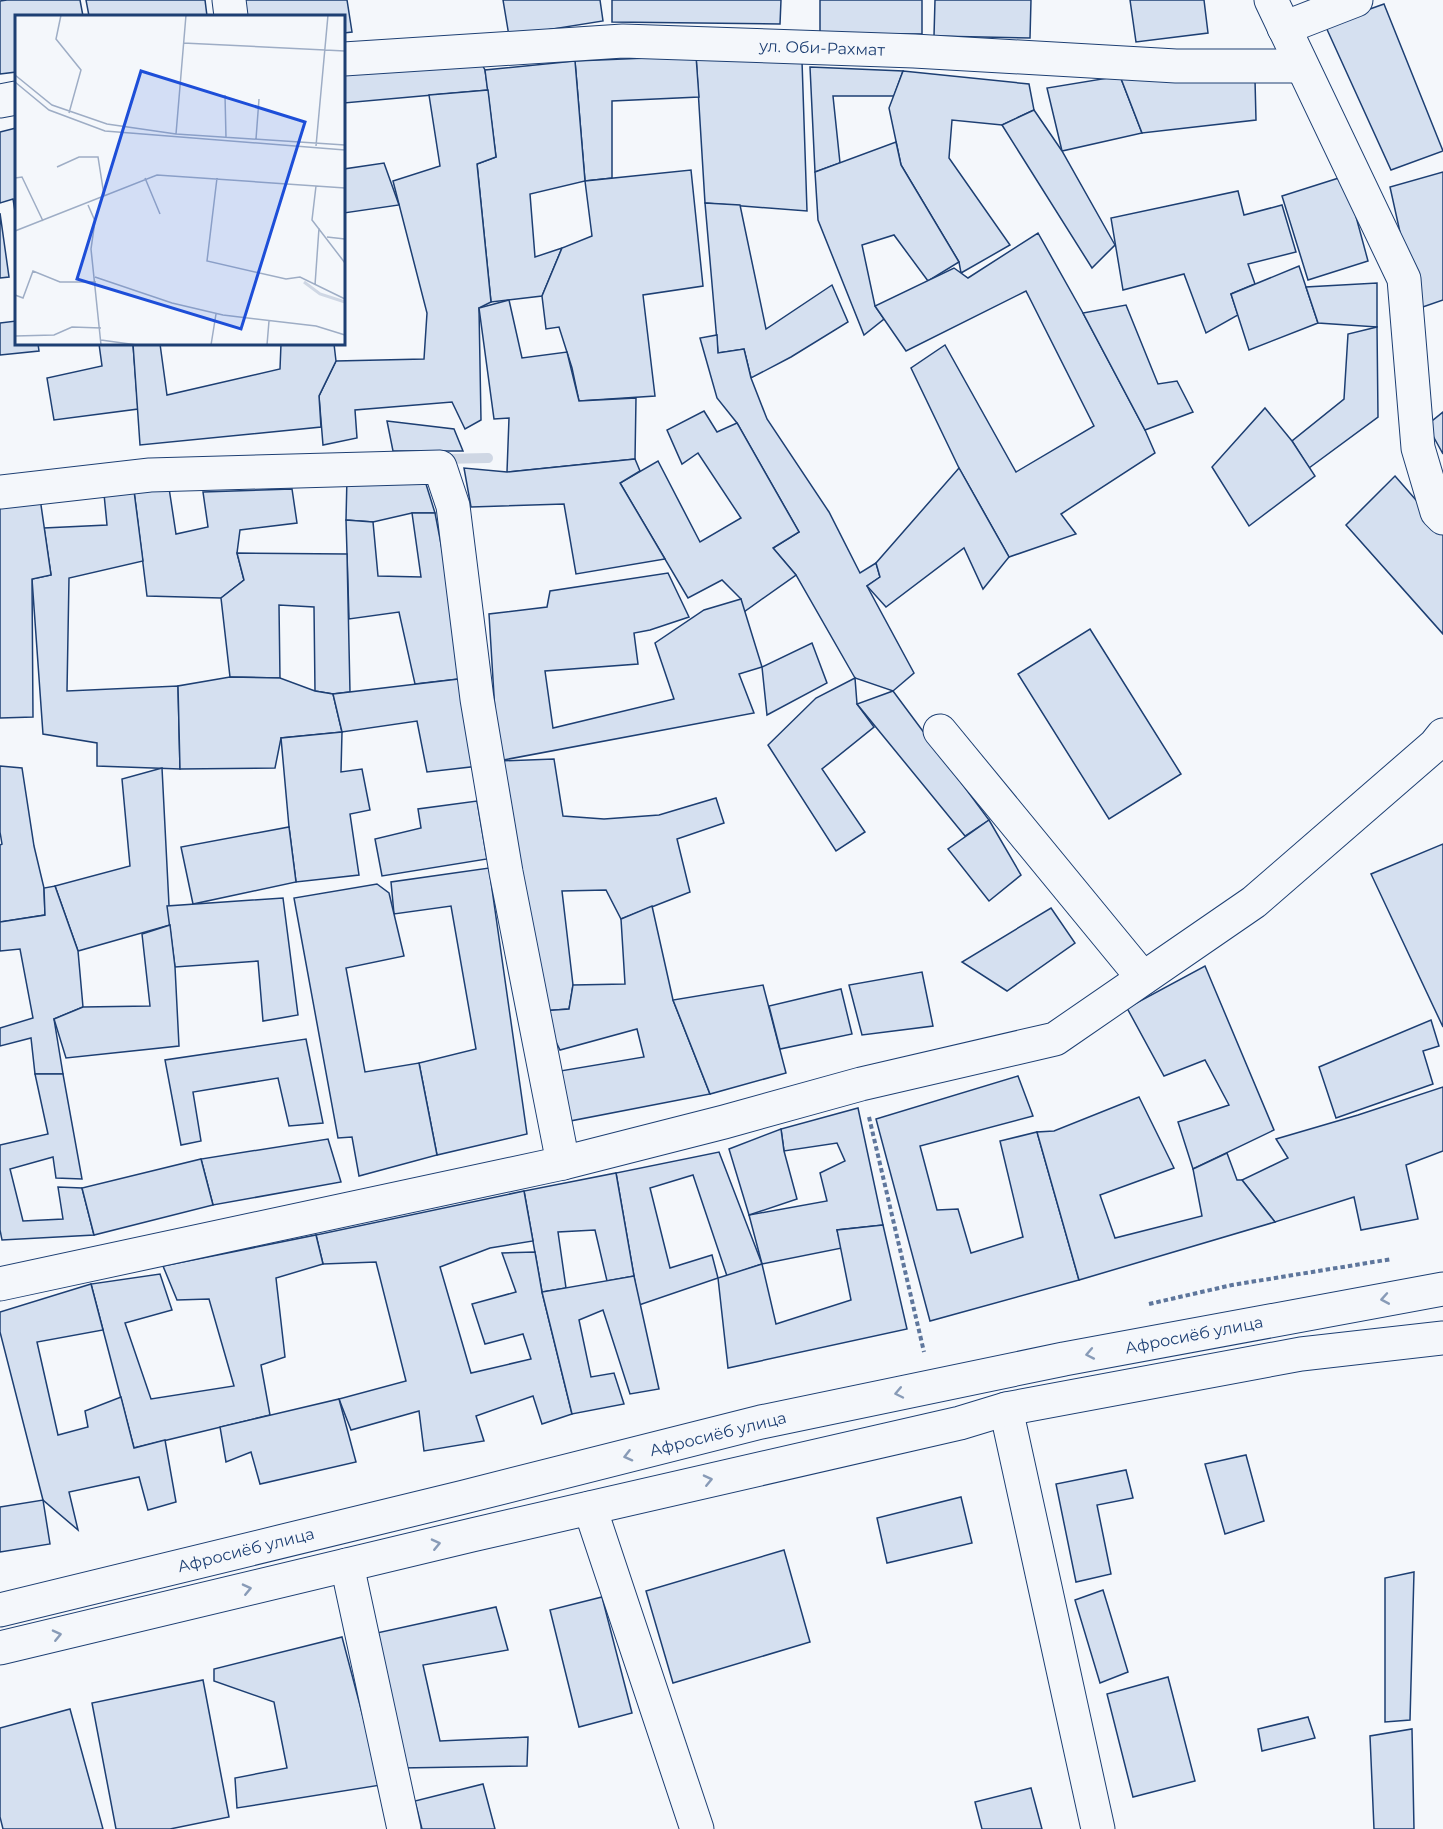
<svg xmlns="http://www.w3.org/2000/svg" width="1443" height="1829" viewBox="0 0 1443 1829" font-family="Montserrat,sans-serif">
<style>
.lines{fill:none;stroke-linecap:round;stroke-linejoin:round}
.stream{stroke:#cfd7e4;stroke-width:10}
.building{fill:#d5e0f0;stroke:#1d3f73;stroke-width:1.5}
.minor-casing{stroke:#1d3f73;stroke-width:35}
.major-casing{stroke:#1d3f73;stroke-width:35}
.path{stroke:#5e769c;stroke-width:4;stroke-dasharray:4.5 3;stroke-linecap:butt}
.minor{stroke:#f4f7fb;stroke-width:33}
.major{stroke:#f4f7fb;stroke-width:33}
.oneway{stroke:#889bb7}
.labels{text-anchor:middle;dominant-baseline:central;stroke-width:4.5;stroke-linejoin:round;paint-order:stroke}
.street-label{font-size:16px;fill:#1d3f73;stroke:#f4f7fb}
.inset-river{fill:none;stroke:#cfd7e4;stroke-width:3}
.inset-road{fill:none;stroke:#9eadc5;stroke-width:1.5}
.view{fill:#1d4ed8;fill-opacity:0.15;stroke:#1d4ed8;stroke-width:3}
.inset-edge{fill:none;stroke:#1d3f73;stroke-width:3}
</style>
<rect width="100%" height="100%" fill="#f4f7fb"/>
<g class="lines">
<path class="stream" d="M441 459 488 458"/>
</g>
<g class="building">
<path d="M7 0H80L83 16H16V72L0 74V1Z"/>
<path d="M86 0H205L207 16H89Z"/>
<path d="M240 0H347L352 32 344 33V16H243Z"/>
<path d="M503 0H600L603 21 509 36Z"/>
<path d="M612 0H781L780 24 612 22Z"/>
<rect x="820" y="0" width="102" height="34"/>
<path d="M935 0H1031L1030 38 934 36Z"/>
<path d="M1130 0H1204L1208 33 1136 42Z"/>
<path d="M1384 4 1443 151 1391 170 1325 25Z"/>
<path d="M474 50 485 70 488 90 344 103V66Z"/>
<path d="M696 56 802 61 807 211 705 203Z"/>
<path d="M696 56 699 97 612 101V178L585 181 575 61Z"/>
<path d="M575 61 585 181 530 194 535 257 562 248 542 296 491 302 477 164 496 157 485 70Z"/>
<path d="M810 67 903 71 894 96H833L840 163 815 172Z"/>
<path d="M903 71 1029 84 1034 110 1002 125 952 120 949 158 1010 245 961 273 959 262 901 165 889 108Z"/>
<path d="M1120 76 1142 133 1062 151 1047 88Z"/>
<path d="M1120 76 1255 80 1256 120 1142 133Z"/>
<path d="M488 90 496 157 477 164 491 302 479 308 481 420 465 429 452 402 355 410 357 438 323 445 319 396 336 361 424 359 427 313 393 181 440 166 429 95Z"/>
<path d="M1034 110 1062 151 1115 245 1092 268 1002 125Z"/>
<path d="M16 128V218L13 199 0 203V132Z"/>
<path d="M896 142 901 165 959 262 928 281 894 235 862 245 875 306 884 319 864 335 818 220 815 172Z"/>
<path d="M384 163 399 205 344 213V169Z"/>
<path d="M691 170 703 286 643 295 655 396 579 401 572 368 559 327 546 329 542 296 562 248 592 236 585 181Z"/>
<path d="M1443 172V300L1417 309 1390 187Z"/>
<path d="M1345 176 1368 261 1308 280 1282 196Z"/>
<path d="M1238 191 1244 215 1282 205 1296 252 1248 264 1255 284 1231 294 1238 315 1206 333 1184 274 1123 290 1111 218Z"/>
<path d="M705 203 740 205 766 329 832 285 848 322 791 357 751 378 744 349 718 353Z"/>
<path d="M0 213 9 277 0 278Z"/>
<path d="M1038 233 1083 313 1145 430 1155 453 1061 514 1076 534 1009 557 959 468 911 368 945 345 1016 472 1094 426 1026 291 906 351 875 306 954 268 968 278Z"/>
<path d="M1299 266 1318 323 1249 350 1231 294Z"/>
<path d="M1377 283V327L1318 323 1306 287Z"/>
<path d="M509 300 522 358 567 352 579 401 636 398 635 459 507 472 509 418 494 419 479 308Z"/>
<path d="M1126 305 1158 384 1177 381 1193 412 1145 430 1083 313Z"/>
<path d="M16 321V344H38L39 351 0 355V323Z"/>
<path d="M1377 327 1378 417 1309 468 1292 441 1344 399 1348 334Z"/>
<path d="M717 335 718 353 744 349 751 378 767 419 829 512 860 573 876 563 880 577 867 586 914 673 893 691 855 678 796 575 773 548 799 532 737 423 717 398 700 338Z"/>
<path d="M99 344H133L138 409 54 420 47 378 102 366Z"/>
<path d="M133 344H160L167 395 280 369 281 344H334L336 361 319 396 321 427 140 445Z"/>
<path d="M1265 408 1292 441 1315 476 1249 526 1212 467Z"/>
<path d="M704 411 717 432 737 423 799 532 773 548 796 575 741 614V599L722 580 688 598 620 483 658 461 700 542 741 518 698 453 682 464 667 430Z"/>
<path d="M1443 412V454L1427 425Z"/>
<path d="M387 421 454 429 463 451H393Z"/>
<path d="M635 459 640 471 620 483 665 559 576 574 564 504 471 507 464 468 507 472Z"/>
<path d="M421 468 435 513H412L373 522 346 520 347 477Z"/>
<path d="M959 468 1009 557 983 589 964 548 886 607 867 586 880 577 876 563Z"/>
<path d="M1395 476 1443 531V634L1346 525Z"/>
<path d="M169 488 176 534 208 527 203 492 292 489 297 523 240 530 237 553 244 580 221 598 147 596 134 491Z"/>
<path d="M134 491 143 561 69 578 67 691 178 686 180 769 97 766V743L43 734 32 579 51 575 44 528 107 525 104 494Z"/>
<path d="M40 498 51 575 32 579 33 717 0 718V501Z"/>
<path d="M412 513H435L467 678 415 684 399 612 349 619 346 520 373 522 378 576 421 577Z"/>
<path d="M237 553 347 554 350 692 333 694 315 691 314 607 279 605 280 678 230 677 221 598 244 580Z"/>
<path d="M668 573 689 617 650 630 634 633 638 664 545 671 553 728 674 699 655 643 704 610 741 599 762 667 739 674 754 713 498 761 489 614 547 607 550 591Z"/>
<path d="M1090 629 1181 774 1109 819 1018 674Z"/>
<path d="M812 643 827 683 767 715 762 667Z"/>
<path d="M230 677 280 678 315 691 333 694 342 732 281 738 275 768 180 769 178 686Z"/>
<path d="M467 678 479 766 427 772 417 721 342 732 333 694Z"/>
<path d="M855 678 857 704 874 727 822 769 865 832 836 851 768 745 816 698Z"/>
<path d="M893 691 989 820 965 836 857 704Z"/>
<path d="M342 732 341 772 362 769 370 810 350 814 359 875 296 882 289 827 281 738Z"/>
<path d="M554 759 563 816 604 819 659 815 716 798 724 823 677 839 690 892 621 919 606 890 562 891 573 985 569 1009 541 1011 498 761Z"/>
<path d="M0 766 22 768 34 846 44 888 45 915 0 922V845L2 844 0 832Z"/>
<path d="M162 768 170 925 78 951 55 886 130 866 122 779Z"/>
<path d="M477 801 487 859 382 876 375 839 421 828 418 809Z"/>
<path d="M989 820 1021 875 989 901 948 849Z"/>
<path d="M289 827 296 882 193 904 181 847Z"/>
<path d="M1443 844V1027L1371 874Z"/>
<path d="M489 868 527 1134 437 1155 419 1063 476 1049 451 906 394 914 391 882Z"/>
<path d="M377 884 389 893 404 956 346 968 365 1072 419 1063 437 1155 359 1176 352 1137 338 1138 294 898Z"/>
<path d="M55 886 78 951 83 1007 54 1019 63 1074H35L31 1038 0 1046V1028L33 1018 20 949 0 951V922L45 915 44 888Z"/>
<path d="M283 898 298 1015 263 1021 258 961 175 967 167 906Z"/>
<path d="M652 906 673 1000 710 1094 570 1121 560 1071 644 1057 637 1029 560 1050 541 1011 569 1009 573 985 625 984 621 919Z"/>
<path d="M1051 908 1075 943 1007 991 962 962Z"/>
<path d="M170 925 175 967 179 1046 66 1058 54 1019 83 1007 150 1006 142 934Z"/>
<path d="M1205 966 1274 1130 1193 1169 1178 1122 1229 1105 1205 1060 1164 1076 1127 1008Z"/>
<path d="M922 972 933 1026 862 1035 849 985Z"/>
<path d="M763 985 786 1073 710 1094 673 1000Z"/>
<path d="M841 989 852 1034 780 1049 769 1006Z"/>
<path d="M1431 1020 1439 1046 1423 1051 1433 1084 1336 1118 1319 1067Z"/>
<path d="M306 1039 323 1123 289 1126 278 1078 193 1092 201 1141 181 1145 165 1060Z"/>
<path d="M35 1074H63L82 1179 56 1178 53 1157 10 1169 23 1221 63 1219 58 1187 82 1188 94 1235 2 1240 0 1230V1145L48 1134Z"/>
<path d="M1018 1076 1033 1116 920 1146 937 1210 958 1209 971 1253 1023 1237 1000 1141 1037 1132 1079 1280 930 1321 876 1119Z"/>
<path d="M1443 1087V1151L1406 1165 1418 1219 1361 1230 1354 1197 1275 1222 1242 1180 1288 1158 1276 1139 1358 1115Z"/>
<path d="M1139 1097 1174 1168 1100 1195 1115 1238 1202 1216 1193 1169 1227 1153 1237 1180H1242L1275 1222 1079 1280 1037 1132 1054 1131Z"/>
<path d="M858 1108 883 1225 837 1230 842 1248 762 1264 749 1215 827 1201 820 1173 845 1161 837 1143 784 1151 781 1129Z"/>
<path d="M781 1129 784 1151 797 1199 749 1215 729 1149Z"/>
<path d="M328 1139 341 1182 213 1205 201 1159Z"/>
<path d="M719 1152 762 1264 727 1276 693 1175 650 1188 670 1268 712 1255 718 1278 639 1305 616 1173Z"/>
<path d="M201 1159 213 1205 94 1235 82 1188Z"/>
<path d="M616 1173 634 1276 607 1281 595 1230 558 1232 566 1288 542 1292 524 1191Z"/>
<path d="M524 1191 533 1241 490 1248 440 1267 471 1373 531 1359 523 1334 485 1344 472 1304 516 1292 502 1253 535 1252 542 1292 572 1414 542 1424 533 1396 476 1416 484 1441 424 1451 419 1411 351 1430 339 1399 406 1381 376 1262 323 1264 316 1235Z"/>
<path d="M883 1225 907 1329 728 1368 718 1278 762 1264 776 1324 851 1300 837 1230Z"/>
<path d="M316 1235 323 1264 276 1278 285 1357 261 1365 270 1415 134 1448 91 1284 160 1274 172 1310 125 1323 151 1399 234 1386 209 1299 177 1300 163 1266Z"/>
<path d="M634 1276 659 1389 630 1394 603 1310 579 1320 591 1377 614 1373 624 1404 572 1414 542 1292Z"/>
<path d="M91 1284 103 1330 37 1342 58 1435 88 1427 85 1411 121 1397 134 1448 165 1440 176 1502 148 1510 139 1477 69 1492 78 1530 43 1500 0 1332V1312Z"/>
<path d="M339 1399 356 1462 260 1484 251 1452 226 1462 220 1427Z"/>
<path d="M1246 1455 1264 1521 1225 1534 1205 1464Z"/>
<path d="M1126 1470 1133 1498 1097 1505 1111 1574 1076 1582 1056 1484Z"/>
<path d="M961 1497 972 1543 887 1563 877 1518Z"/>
<path d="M43 1500 50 1544 0 1552V1507Z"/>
<path d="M784 1550 810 1642 673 1683 646 1591Z"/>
<path d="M1414 1572 1410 1720 1385 1722V1578Z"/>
<path d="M1103 1590 1128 1672 1100 1683 1075 1600Z"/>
<path d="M602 1597 632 1713 579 1727 550 1610Z"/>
<path d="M496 1607 508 1650 423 1665 440 1741 528 1737 527 1766 400 1768 372 1634Z"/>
<path d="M342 1637 381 1785 237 1808 235 1778 287 1768 274 1702 214 1681V1669Z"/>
<path d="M1168 1677 1195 1781 1133 1797 1107 1694Z"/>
<path d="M203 1680 229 1817 170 1829H116L92 1703Z"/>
<path d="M70 1709 103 1829H3L0 1817V1728Z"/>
<path d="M1308 1717 1315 1738 1262 1751 1258 1729Z"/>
<path d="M1412 1729 1414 1829H1374L1370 1736Z"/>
<path d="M483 1784 495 1829H422L415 1801Z"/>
<path d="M1031 1788 1042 1829H982L975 1802Z"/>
</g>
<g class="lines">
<defs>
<g id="minor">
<path d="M229 0 231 16"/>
<path d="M1271 0 1404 279 1418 448 1437 512 1443 518"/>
<path d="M1284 28 1356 0"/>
<path d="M344 59 623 41 914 51 1176 66H1301"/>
<path d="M0 101 16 98"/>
<path d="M0 492 150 475 440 467 453 506 477 699 506 872 563 1163"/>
<path d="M940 731 1143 978"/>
<path d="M0 1284 563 1163 724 1122 861 1084 1055 1039 1254 902 1435 745 1443 735"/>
<path d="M1006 1409 1098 1829"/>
<path d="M590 1508 697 1829"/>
<path d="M347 1565 404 1829"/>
</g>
<g id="major">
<path d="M0 1610 464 1497 761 1422 1064 1359 1443 1289"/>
<path d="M0 1648 472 1535 960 1423 1006 1409 1301 1354 1443 1338"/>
</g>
</defs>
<use href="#minor" class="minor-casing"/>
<use href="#major" class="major-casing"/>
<g class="path">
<path d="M869 1117 924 1352"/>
<path d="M1149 1304 1232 1285 1392 1259"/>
</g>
<use href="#minor" class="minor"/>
<use href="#major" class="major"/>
</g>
<defs><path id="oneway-chevron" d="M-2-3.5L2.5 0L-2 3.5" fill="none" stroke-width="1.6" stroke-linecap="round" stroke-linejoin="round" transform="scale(1.5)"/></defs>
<g class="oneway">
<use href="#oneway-chevron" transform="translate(1385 1299) rotate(170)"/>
<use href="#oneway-chevron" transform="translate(1090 1354) rotate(169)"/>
<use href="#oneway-chevron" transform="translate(899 1393) rotate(168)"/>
<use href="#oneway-chevron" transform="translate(628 1456) rotate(166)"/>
<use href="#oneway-chevron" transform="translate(708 1480) rotate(-13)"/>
<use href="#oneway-chevron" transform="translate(436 1544) rotate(-13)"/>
<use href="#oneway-chevron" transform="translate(247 1589) rotate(-13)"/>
<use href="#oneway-chevron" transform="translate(57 1635) rotate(-13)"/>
</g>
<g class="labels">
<g class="street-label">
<text transform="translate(822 48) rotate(2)">ул. Оби-Рахмат</text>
<text transform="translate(1194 1335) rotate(-11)">Афросиёб улица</text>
<text transform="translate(718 1434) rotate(-14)">Афросиёб улица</text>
<text transform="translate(246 1550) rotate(-14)">Афросиёб улица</text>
</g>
</g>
<g transform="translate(15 15)">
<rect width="330" height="330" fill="#f4f7fb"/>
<path class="inset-river" d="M289 267 305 279 330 287"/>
<path class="inset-road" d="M46 0 41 24 66 55 54 98M168 28 330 36M0 60 37 90 92 109 161 119 330 130M0 67 34 95 90 116 330 135M210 80 211 123M161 119 171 0M241 124 244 84M301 131 313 0M42 152 64 142H83L89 180M0 163 7 162 28 206M130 163 145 199M202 163 192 246 271 264 285 262 330 284M301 171 297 205 330 248M73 190 80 206 76 234 86 330M0 216 142 160 330 173M312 222 330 224M80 262 157 288 208 300 301 311 330 320M300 270 304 213M0 280 8 283 18 256 45 267H81M0 321 39 320 57 312 86 313M86 325 122 330M196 330 201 299M252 330 254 306"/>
<path class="view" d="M126 56 290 107 226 314 62 264Z"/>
<rect width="330" height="330" class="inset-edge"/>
</g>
</svg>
